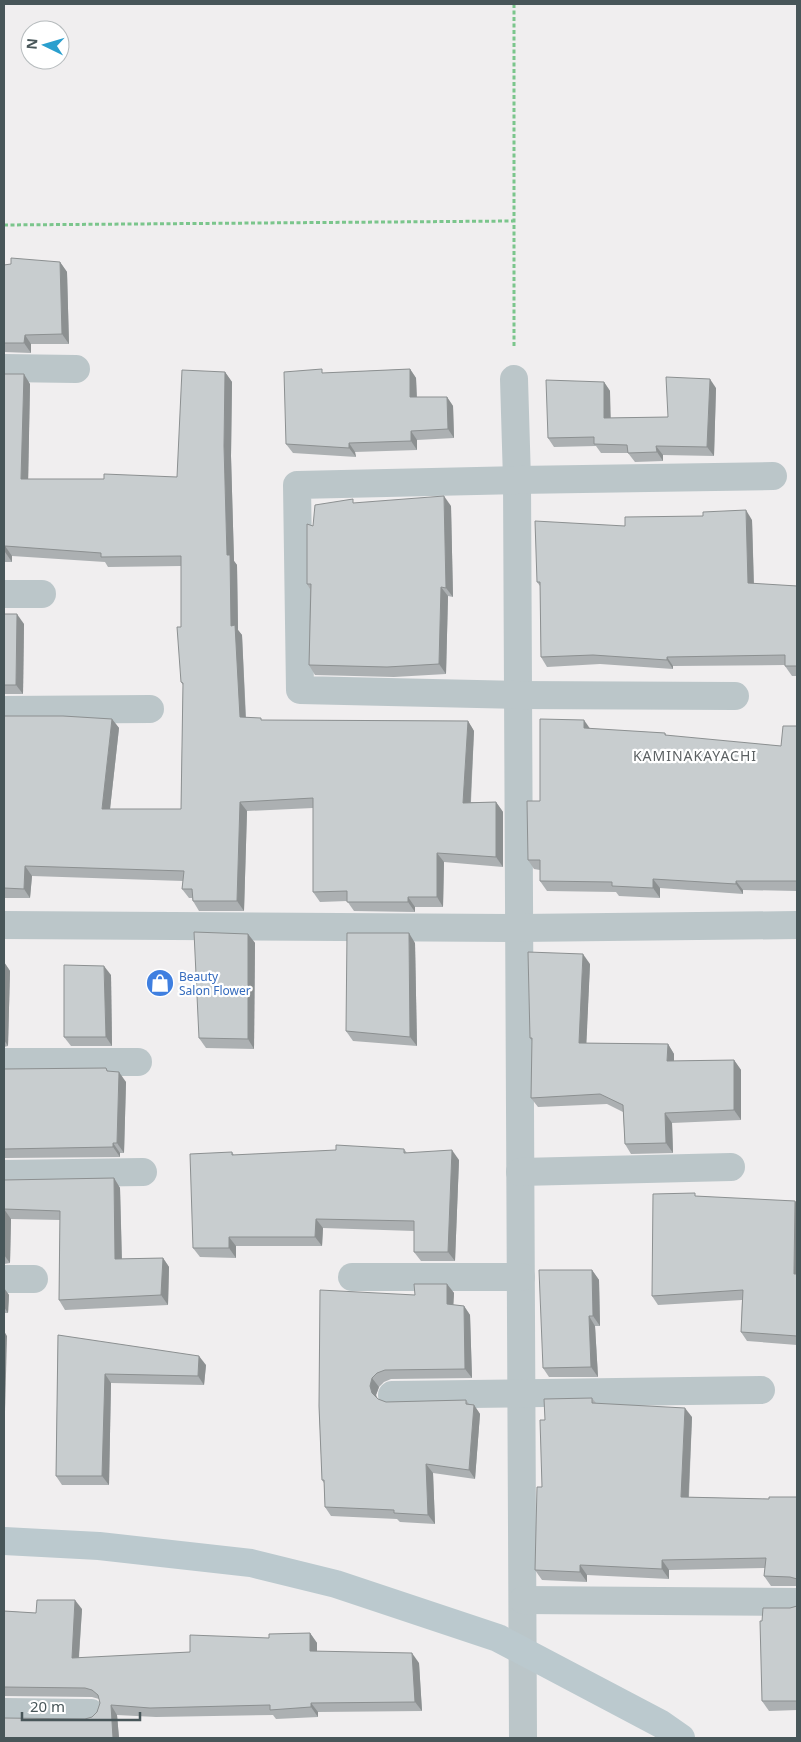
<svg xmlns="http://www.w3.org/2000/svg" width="801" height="1742" viewBox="0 0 801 1742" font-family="'Noto Sans',sans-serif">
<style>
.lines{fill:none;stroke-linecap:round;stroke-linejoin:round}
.path{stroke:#7bc58c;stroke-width:3;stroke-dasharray:4 2.5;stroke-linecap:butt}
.street{stroke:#bbc6c9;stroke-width:28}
.secondary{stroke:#bbc9ce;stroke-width:28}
.wall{fill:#acb0b2}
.shaded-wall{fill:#8c9091}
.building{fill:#c8cdcf;stroke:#8c9091}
.labels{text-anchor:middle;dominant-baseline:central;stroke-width:4.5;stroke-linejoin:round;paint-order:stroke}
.shop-label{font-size:12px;fill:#366cbe;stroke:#fff;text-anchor:start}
.neighbourhood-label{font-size:14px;letter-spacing:1px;fill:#5b6062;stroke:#fff}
</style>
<rect width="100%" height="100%" fill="#f0eeef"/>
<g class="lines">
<g class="path">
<path d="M514 4V346"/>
<path d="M4 225 513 221"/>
</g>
<g class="street">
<path d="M4 368 76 369"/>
<path d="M514 379 517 480 523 1738"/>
<path d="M4 594H42"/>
<path d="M735 696 517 695 300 690 297 485 517 480 773 476"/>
<path d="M4 710 150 709"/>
<path d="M4 925 519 928 797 925"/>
<path d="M4 1062H138"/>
<path d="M520 1172 731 1167"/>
<path d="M4 1174 143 1172"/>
<path d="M352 1277H521"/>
<path d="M4 1279H34"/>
<path d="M392 1395 761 1390"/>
<path d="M523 1600 797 1602"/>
<path d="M4 1712 91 1713"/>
</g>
<path class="secondary" d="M4 1541 99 1546 251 1563 336 1584 498 1638 661 1724 681 1738"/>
</g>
<g class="wall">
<path d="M60 262 67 272 69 344H31V353L4 352V265Z"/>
<path d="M410 369 416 378 417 397H447L453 406 454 438 417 440V450L355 452 356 457 293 453 286 444 324 373Z"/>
<path d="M225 372 232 382 231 456 234 561 237 565 238 630 242 635 246 717 262 720 468 721 474 731 471 802H496L503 812V867L444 862 443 907H415V912L354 911 347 901 320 902 313 892V808L247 811 244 911H199L193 901 192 898H189L182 889 183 881 32 876 30 898H4V716L112 719 119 728 110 809H181L183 685 181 682V566L108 567 105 562 12 556V562H4V374L30 384 28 479H104L177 477Z"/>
<path d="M604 382 610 391V418L668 417 716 388 714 456 663 455V461L635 462 628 453H601L596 446 554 447 548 438Z"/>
<path d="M356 503 451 506 453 597 448 596 446 674 394 677 315 675 309 665 310 589 307 584 313 526Z"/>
<path d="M752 520 754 584 797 586V676H792L785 666V665L673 666V669L600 664 547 667 541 657 540 586 537 582 625 526Z"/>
<path d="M4 614 24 624 23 694H4Z"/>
<path d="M797 726V891L743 890V894L660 888V898L619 896 616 892 547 891 540 881V870L534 869 528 860 540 801 590 729 665 733 667 736 781 746Z"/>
<path d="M248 934 255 943 254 1049 206 1048 199 1038Z"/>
<path d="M415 943 417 1046 353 1041 346 1031Z"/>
<path d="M4 962 10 971 8 1046 4 1047Z"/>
<path d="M590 964 586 1043 668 1044 674 1054V1061L734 1060 741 1070V1120L672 1123 673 1153 631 1154 625 1144 623 1112 607 1104 538 1107 531 1098 532 1041 530 1038Z"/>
<path d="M111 975 112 1046H71L64 1037Z"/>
<path d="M106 1068 109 1072 126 1082 124 1153H120V1157L4 1158V1069Z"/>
<path d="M404 1149 407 1153 459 1160 455 1261H421L414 1252V1231L323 1228 322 1246H236V1258L200 1257 193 1248 232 1152 234 1155Z"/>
<path d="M114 1178 120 1188 122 1259 163 1258 169 1267 168 1305 65 1310 59 1300 60 1220 11 1219 10 1263 4 1264V1180Z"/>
<path d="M697 1196 797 1203V1345L747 1341 741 1332 742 1300 658 1305 652 1296Z"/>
<path d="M592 1270 599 1280 600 1326H595L598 1377H549L543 1368Z"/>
<path d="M447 1284 454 1293 453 1305 464 1306 470 1315 472 1378 391 1379 384 1382 379 1387 376 1395 378 1399 386 1402 466 1400 469 1404 474 1405 480 1414 475 1479 433 1473 435 1524 400 1522 397 1519 331 1516 325 1507 324 1483 322 1480 319 1406 415 1295Z"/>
<path d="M4 1288 9 1295 8 1313H4Z"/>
<path d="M58 1335 206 1365 204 1385 111 1383 109 1485H62L56 1476Z"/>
<path d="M592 1398 596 1403 692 1417 689 1497 769 1499 797 1497V1586H771L764 1576 765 1568 669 1570V1579L587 1575V1582L542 1580 535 1570 542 1487 545 1420Z"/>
<path d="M797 1606V1710L769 1711 762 1701V1621L790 1608Z"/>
<path d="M82 1609 79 1658 190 1652 269 1638 310 1633 317 1643V1651L419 1663 422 1711 318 1712V1717L276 1719 273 1715 156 1717 117 1715 119 1738H4L85 1719 92 1717 97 1712 100 1703 99 1699 92 1697 4 1696V1611L36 1613Z"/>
</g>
<g class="shaded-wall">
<path d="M60 262 67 272 69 344 62 334Z"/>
<path d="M25 335 31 344V353L24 343Z"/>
<path d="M410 369 416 378 417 406 410 397Z"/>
<path d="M225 372 232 382 231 456 234 561 237 565 238 630 242 635 246 727 240 717 231 626 227 555 224 446Z"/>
<path d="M24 374 30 384 28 488 21 479Z"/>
<path d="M710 379 716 388 714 456 707 447Z"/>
<path d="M604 382 610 391 611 427 604 418Z"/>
<path d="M447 397 453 406 454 438 448 429Z"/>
<path d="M411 431 417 440V450L411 441Z"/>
<path d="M349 443 355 452 356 457 349 448Z"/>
<path d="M656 446 663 455V461L657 452Z"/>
<path d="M444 496 451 506 453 597 446 588Z"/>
<path d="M746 510 752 520 754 593 748 583Z"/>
<path d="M5 546 12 556V562L5 552Z"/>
<path d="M441 587 448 596 446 674 439 664Z"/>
<path d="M17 614 24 624 23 694 16 685Z"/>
<path d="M667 657 673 666V669L667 660Z"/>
<path d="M112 719 119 728 109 818 102 809Z"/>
<path d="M584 720 591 730 584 728Z"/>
<path d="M468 721 474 731 470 812 463 803Z"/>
<path d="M240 802 247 811 244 911 237 901Z"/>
<path d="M496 802 503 812V867L496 857Z"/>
<path d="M437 853 444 862 443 907 437 897Z"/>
<path d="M25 866 32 876 30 898 24 889Z"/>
<path d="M653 879 660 888V898L653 888Z"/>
<path d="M736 881 743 890V894L736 884Z"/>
<path d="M408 897 415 907V912L408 902Z"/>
<path d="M409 933 415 943 417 1046 410 1037Z"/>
<path d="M248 934 255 943 254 1049 248 1039Z"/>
<path d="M583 954 590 964 586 1053 579 1043Z"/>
<path d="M4 962 10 971 8 1046 4 1040Z"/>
<path d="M104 966 111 975 112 1046 106 1037Z"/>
<path d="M668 1044 674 1054V1070L667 1061Z"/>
<path d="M734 1060 741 1070V1120L734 1110Z"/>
<path d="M119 1072 126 1082 124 1153 117 1143Z"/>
<path d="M665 1113 672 1123 673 1153 666 1143Z"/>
<path d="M113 1143 120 1153V1157L113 1147Z"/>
<path d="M452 1150 459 1160 455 1261 448 1252Z"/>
<path d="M114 1178 120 1188 122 1268 115 1259Z"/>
<path d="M795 1201 797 1203V1278L794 1274Z"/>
<path d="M4 1209 11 1219 10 1263 4 1255Z"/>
<path d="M316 1219 323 1228 322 1246 315 1237Z"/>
<path d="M229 1237 236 1246V1258L229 1248Z"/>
<path d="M163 1258 169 1267 168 1305 161 1295Z"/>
<path d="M592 1270 599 1280 600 1326 593 1316Z"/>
<path d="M447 1284 454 1293 453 1313 447 1304Z"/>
<path d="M4 1288 9 1295 8 1313 4 1307Z"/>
<path d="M464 1306 470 1315 472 1378 465 1369Z"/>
<path d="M589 1316 595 1326 598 1377 591 1367Z"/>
<path d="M4 1331 7 1336 4 1449Z"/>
<path d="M199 1356 206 1365 204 1385 198 1376Z"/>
<path d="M105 1374 111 1383 109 1485 102 1476Z"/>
<path d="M372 1378 379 1387 376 1395 378 1403 372 1393 370 1386Z"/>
<path d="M474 1405 480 1414 475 1479 469 1470Z"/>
<path d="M685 1408 692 1417 688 1507 681 1497Z"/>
<path d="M426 1464 433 1473 435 1524 428 1515Z"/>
<path d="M662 1560 669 1570V1579L662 1569Z"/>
<path d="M580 1565 587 1575V1582L580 1572Z"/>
<path d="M75 1600 82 1609 78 1668 72 1658Z"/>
<path d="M310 1633 317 1643V1660L310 1651Z"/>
<path d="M412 1653 419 1663 422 1711 415 1702Z"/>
<path d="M311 1703 318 1712V1717L311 1707Z"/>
<path d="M111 1705 117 1715 119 1738H113Z"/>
</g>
<g class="building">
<path d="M11 258 60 262 62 334 25 335 24 343H4V265L11 264Z"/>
<path d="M322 369V373L410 369V397H447L448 429 411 431V441L349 443V448L286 444 284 372Z"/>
<path d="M182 370 225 372 224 446 227 555H230L231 626 235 625 240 717 261 718V720L468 721 463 803 496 802V857L437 853V897H408V902H347V891L313 892V798L240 802 237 901H193L192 889H182L184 871 25 866 24 889 4 888V716H63L112 719 102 809H181L183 683 181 682 177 627H181V556L101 557V553L5 546V552H4V374H24L21 479H104V474L177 477Z"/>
<path d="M666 377 710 379 707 447 656 446 657 452 628 453 627 445 594 444V437L548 438 546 380 604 382V418L668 417Z"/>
<path d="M444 496 446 588 441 587 439 664 387 667 309 665 311 584H307V524L313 526 315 505 353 499V503Z"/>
<path d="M746 510 748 583 797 586V666H785V655L667 657V660L593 655 541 657 540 582H537L535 521 625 526V517L703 516V512Z"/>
<path d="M4 614H17L16 685H4Z"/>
<path d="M540 719 584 720V728L665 733V735L781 746 783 726H797V881H736V884L653 879V888L612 886V882L540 881V860H528L527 801H540Z"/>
<path d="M194 932 248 934V1039L199 1038Z"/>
<path d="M347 933H409L410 1037 346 1031Z"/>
<path d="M528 952 583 954 579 1043 668 1044 667 1061 734 1060V1110L665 1113 666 1143 625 1144 623 1105 600 1094 531 1098 532 1038H530Z"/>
<path d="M64 965 104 966 106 1037H64Z"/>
<path d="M106 1068 107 1071 119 1072 117 1143H113V1147L4 1149V1069Z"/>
<path d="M336 1145 404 1149V1153L452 1150 448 1252H414V1221L316 1219 315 1237H229V1248H193L190 1154 232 1152V1155L336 1150Z"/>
<path d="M114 1178 115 1259 163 1258 161 1295 59 1300 60 1211 4 1209V1227V1180Z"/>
<path d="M695 1193V1196L795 1201 794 1274H797V1336L741 1332 743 1290 652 1296 653 1194Z"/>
<path d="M539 1270H592L593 1316H589L591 1367 543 1368Z"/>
<path d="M414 1284H447V1304L464 1306 465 1369 385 1370 377 1373 372 1378 370 1386 372 1393 378 1399 386 1402 466 1400V1404L474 1405 469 1470 426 1464 428 1515 394 1513V1510L325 1507 324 1480H322L319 1406 320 1290 415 1295Z"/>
<path d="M58 1335 199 1356 198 1376 105 1374 102 1476H56Z"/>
<path d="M592 1398V1403L685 1408 681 1497 769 1499V1497H797V1579L790 1577 764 1576 766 1558 662 1560V1569L580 1565V1572L535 1570 537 1487H542L540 1420H545L544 1399Z"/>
<path d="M37 1600H75L72 1658 190 1652V1635L269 1638V1634L310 1633V1651L412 1653 415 1702 311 1703V1707L270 1710V1705L150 1708 111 1705 113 1738H4V1718L85 1719 92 1717 97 1712 100 1703 98 1695 92 1690 85 1688 4 1687V1611L36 1613Z"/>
<path d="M797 1606V1701H762L760 1621H762L763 1608H790Z"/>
</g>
<defs>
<symbol id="shop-disc" viewBox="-11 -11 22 22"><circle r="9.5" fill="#3f7fe0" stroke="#fff"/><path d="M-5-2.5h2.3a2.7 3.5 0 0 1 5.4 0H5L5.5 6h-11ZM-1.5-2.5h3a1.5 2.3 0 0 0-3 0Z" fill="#fff"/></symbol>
</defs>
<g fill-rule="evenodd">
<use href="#shop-disc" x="144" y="967" width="32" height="32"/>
</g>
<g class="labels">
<g class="shop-label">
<text x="179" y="976">Beauty<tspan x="179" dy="14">Salon Flower</tspan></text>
</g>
<g class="neighbourhood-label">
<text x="695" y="755">KAMINAKAYACHI</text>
</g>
</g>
<rect width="801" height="1742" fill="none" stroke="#485659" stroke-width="10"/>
<g transform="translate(45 45) rotate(275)"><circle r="24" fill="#ffffff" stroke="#b6bbbd"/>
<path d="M0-4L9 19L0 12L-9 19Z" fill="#2a9fce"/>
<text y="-8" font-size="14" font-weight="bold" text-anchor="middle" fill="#485659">N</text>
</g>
<path d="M22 1712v8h118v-8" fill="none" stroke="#485659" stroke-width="2.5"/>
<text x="30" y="1712" font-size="15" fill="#485659" stroke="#ffffff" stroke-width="4" paint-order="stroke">20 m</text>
</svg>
